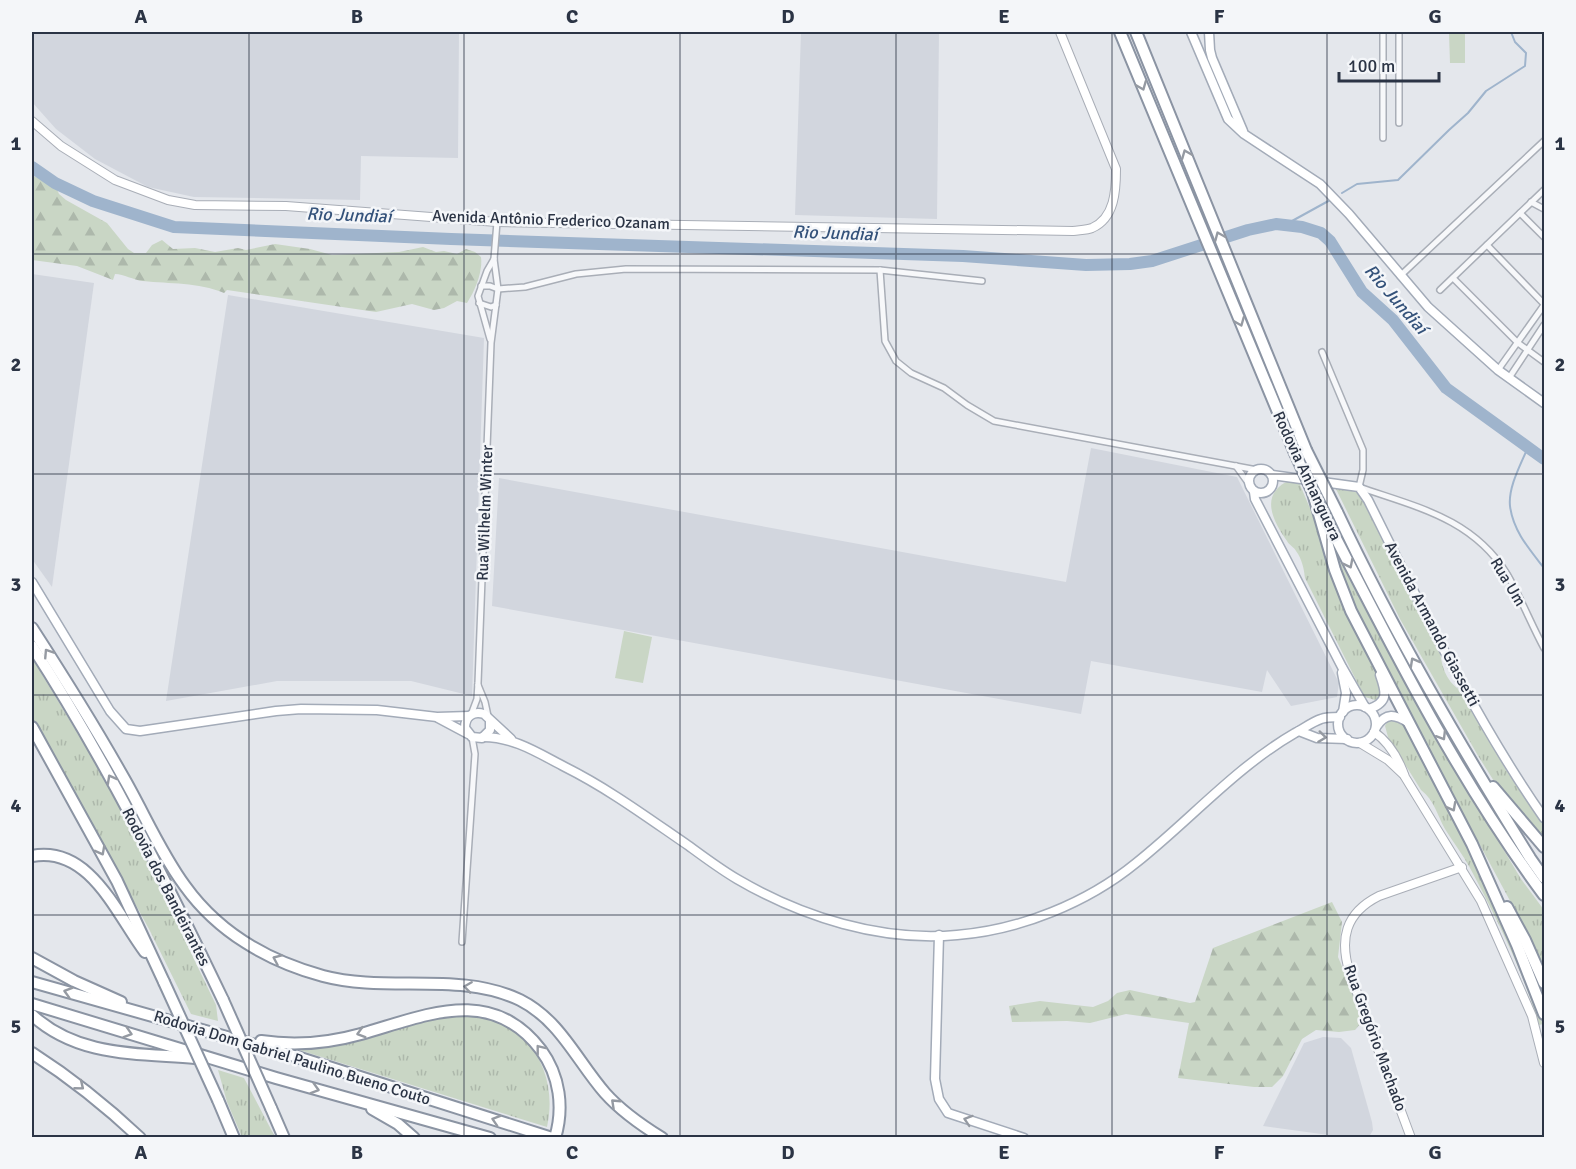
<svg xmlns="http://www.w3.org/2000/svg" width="1576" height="1169" viewBox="0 0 1576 1169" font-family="Signika,sans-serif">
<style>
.built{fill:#d2d6de}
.grass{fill:url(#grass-tufts)}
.forest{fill:url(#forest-firs)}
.garden{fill:#c9d6c5}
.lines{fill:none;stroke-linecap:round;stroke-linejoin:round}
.stream{stroke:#9fb4cc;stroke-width:2}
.river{stroke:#9fb4cc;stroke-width:12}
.street-casing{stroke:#a9aeb7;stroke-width:8}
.secondary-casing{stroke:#a9aeb7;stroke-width:10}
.primary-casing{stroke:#a3abb8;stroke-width:11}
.highway-casing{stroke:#8b94a3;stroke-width:14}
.street{stroke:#f7f8fa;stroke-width:5}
.secondary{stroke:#fff;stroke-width:8}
.primary{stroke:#fff;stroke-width:8}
.highway{stroke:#fff;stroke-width:10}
.highway-bridge-casing{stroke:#8b94a3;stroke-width:14;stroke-linecap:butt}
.highway-bridge{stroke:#fff;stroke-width:10}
.oneway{stroke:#959aa2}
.grid{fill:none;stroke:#2b3445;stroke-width:1.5;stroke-opacity:0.55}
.labels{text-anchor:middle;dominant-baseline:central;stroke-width:5;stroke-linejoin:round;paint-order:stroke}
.street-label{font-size:16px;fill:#2b3445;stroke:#f4f6f9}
.water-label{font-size:18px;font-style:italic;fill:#34527a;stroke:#f4f6f9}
.neatline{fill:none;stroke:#2b3445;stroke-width:2}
.grid-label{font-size:20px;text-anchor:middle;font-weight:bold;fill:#2b3445}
</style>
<defs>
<pattern id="grass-tufts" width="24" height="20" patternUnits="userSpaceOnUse" patternTransform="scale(1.5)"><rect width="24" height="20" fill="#c9d6c5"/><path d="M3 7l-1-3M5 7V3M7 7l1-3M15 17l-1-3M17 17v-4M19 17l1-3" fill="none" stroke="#adb8ab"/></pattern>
<pattern id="forest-firs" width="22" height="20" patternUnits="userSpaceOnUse" patternTransform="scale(1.5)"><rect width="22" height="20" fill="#c9d6c5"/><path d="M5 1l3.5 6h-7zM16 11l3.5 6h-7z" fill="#adb8ab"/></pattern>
</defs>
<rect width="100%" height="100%" fill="#e4e7ec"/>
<g class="built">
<path d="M32 32H459L458 158 361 156 360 200 194 197 148 187 95 159 56 129 32 102Z"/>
<path d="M801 32H939L937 219 795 215Z"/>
<path d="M32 274 94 283 52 587 32 559Z"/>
<path d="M228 295 484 338 472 696 411 681H277L166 701Z"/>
<path d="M1091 448 1237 477 1339 683 1337 697 1291 706 1267 670 1262 692 1091 661 1081 714 492 606 499 478 1066 582Z"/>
<path d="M1323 1037 1341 1038 1351 1048 1372 1122 1373 1130 1369 1137H1343L1263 1126 1304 1043Z"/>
</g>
<g class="grass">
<path d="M1298 480 1318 527 1342 603 1377 675 1381 688 1379 697 1375 700 1365 697 1362 692 1305 578C1304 569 1302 559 1296 551 1294 547 1289 545 1287 541 1277 527 1263 504 1277 489 1283 482 1289 481 1298 480Z"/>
<path d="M1335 487 1356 492 1363 500 1440 652C1442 668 1447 683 1462 691L1506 770 1544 826V843L1497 786 1477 754 1400 619Z"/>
<path d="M1337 556 1403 680 1521 879 1544 910V973L1530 938 1361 624 1335 557Z"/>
<path d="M32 658 104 777 145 857 216 1005 218 1021 191 1014 149 929 63 772 32 719Z"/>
<path d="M1389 718 1402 721 1407 729 1449 807 1499 915 1543 1024 1539 1025C1523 971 1497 919 1470 868 1463 855 1453 842 1445 829 1437 815 1435 801 1421 790L1388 737 1385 726Z"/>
<path d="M476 1012C489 1017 505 1021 516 1029 519 1031 522 1036 525 1039 547 1064 554 1095 547 1127L283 1045H303L415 1018Z"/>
<path d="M218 1070 244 1078 275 1137H242L227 1102Z"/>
</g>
<g class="forest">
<path d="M32 175 56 187 59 194 66 200 107 223 128 249 134 253H146L152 245 162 240 173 249 195 248 215 252 238 248 246 250 275 244 310 249 332 255 399 252 423 247 436 252 444 251 457 254 466 249 475 252 481 257C483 272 475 291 467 303L457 301 444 308 434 310 412 304 376 312 227 290 224 293C198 282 170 284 143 281 133 280 124 274 115 274L113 280 77 266 32 260Z"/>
<path d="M1332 902 1342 922 1338 957 1353 992 1361 1023 1355 1030 1339 1032 1316 1030 1302 1039 1283 1076 1272 1087H1254L1178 1078 1189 1023 1126 1014 1090 1023 1067 1021 1012 1022 1009 1006 1040 1001 1093 1007 1108 1001 1117 993 1130 990 1190 1003 1195 1002 1213 948Z"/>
</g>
<g class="garden">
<path d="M1449 33H1465V63H1450Z"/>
<path d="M624 631 652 637 643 683 615 678Z"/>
</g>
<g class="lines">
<g class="stream">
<path d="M1342 193 1357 184 1398 180 1449 130 1468 113 1486 91 1525 66 1526 53 1515 42 1511 32"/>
<path d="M1276 224 1292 221 1332 199"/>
<path d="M1528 447C1521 464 1508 487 1510 506 1513 531 1530 550 1544 568"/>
</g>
<path class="river" d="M32 167 55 183 93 201 174 227 451 239 963 256 1086 265 1130 264 1152 261 1248 230 1276 224 1302 227 1321 233 1330 241 1362 292 1393 320 1446 388 1544 459"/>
<defs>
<g id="street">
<path d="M1383 32V138"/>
<path d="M1399 32V123"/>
<path d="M1531 202 1544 209"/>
<path d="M1520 213 1544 237"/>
<path d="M1487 245 1544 304V309"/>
<path d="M880 270 885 341 896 361 911 373 944 388 967 405 994 421 1257 470"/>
<path d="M1400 276 1544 141"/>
<path d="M1453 278 1518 343 1544 362"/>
<path d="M481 286H490L498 289 525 287 576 274 626 269 880 270 982 281"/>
<path d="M1440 290 1544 190"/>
<path d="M479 303 491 307 496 305"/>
<path d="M490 339 478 296 487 271 494 259"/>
<path d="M1322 352 1363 450V470L1359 487C1416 507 1472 518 1507 574 1521 598 1531 624 1544 648"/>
<path d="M1498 370 1544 305"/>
<path d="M1509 378 1544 325"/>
<path d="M1236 466 1249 484"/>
<path d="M478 685 485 702 488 716"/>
<path d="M471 715 477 699 478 683 491 343 498 289 494 259 497 222"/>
<path d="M462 942 475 754 472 737"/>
</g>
<g id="secondary">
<path d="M32 121 61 146 115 180 168 200 195 205 286 206 497 222 1073 231C1079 230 1087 230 1092 228 1115 218 1116 190 1116 169L1060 32"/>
<path d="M1374 732C1389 742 1399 760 1405 777L1481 901 1532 1016 1544 1063"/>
<path d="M1360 743 1388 760 1404 775"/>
<path d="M1411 1138 1350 974C1339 939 1345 913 1379 896L1462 867"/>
</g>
<g id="primary">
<path d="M1191 32 1228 119 1244 134 1320 184 1349 214 1428 307 1498 370 1544 403"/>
<path d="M1209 32 1210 50 1212 58 1243 131"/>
<circle cx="1261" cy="481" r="12"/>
<path d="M1272 475 1359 487 1368 500C1422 608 1475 719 1544 818"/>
<path d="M1254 492 1255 499 1342 667 1365 707"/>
<path d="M32 582 110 711 126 729 140 731 276 711 301 709 377 710 437 717 469 716"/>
<path d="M1342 673 1346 693 1343 712"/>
<circle cx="1357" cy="724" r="19"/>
<path d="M1369 709C1389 702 1386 692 1380 675"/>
<path d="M438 718 468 734"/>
<path d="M490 721V730L482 738 472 737 465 728C465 716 473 711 484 714L511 739"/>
<path d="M1376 727C1386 712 1395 714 1409 723"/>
<path d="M1299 731 1317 738 1347 739"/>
<path d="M483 737C514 737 538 753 565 767 609 789 648 818 689 846 704 857 720 869 737 879 802 917 881 942 957 935 1020 930 1087 903 1136 863 1189 821 1236 767 1295 733 1303 729 1312 722 1321 719 1326 717 1334 717 1340 717"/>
<path d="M939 935 935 1079 939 1099 948 1113 1024 1138"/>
</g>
<g id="highway">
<path d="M1120 32 1295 453"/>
<path d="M1136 32 1306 450"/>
<path d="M1313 493 1335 570 1351 611 1472 844 1517 945 1544 1014"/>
<path d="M1337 512C1394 633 1460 745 1530 858L1544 878"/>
<path d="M1324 515C1391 645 1457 778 1544 895"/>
<path d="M32 628C63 676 94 725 122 775 143 811 160 852 185 886 218 932 268 961 323 976 387 993 459 971 520 1000 560 1020 577 1061 605 1093 621 1111 641 1125 662 1138"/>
<path d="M32 646C105 759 165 879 223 1000"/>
<path d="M32 727 117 881 164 982"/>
<path d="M1493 787 1544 847"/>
<path d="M32 856C90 845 117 915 145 952"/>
<path d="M1507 907 1525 940 1544 983"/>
<path d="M32 958 74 981 121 1002"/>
<path d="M32 982 294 1056 552 1138"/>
<path d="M32 1004 276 1078 490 1138"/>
<path d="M32 1015C78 1057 136 1053 195 1058"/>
<path d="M261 1041C294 1046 329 1043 361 1034 425 1016 491 984 541 1050 560 1076 564 1108 555 1138"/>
<path d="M32 1053C71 1078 106 1106 140 1138"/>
<path d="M218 1100 234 1138"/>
<path d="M271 1108 284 1138"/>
<path d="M372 1109 398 1124 414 1138"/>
</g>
</defs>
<use href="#street" class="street-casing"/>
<use href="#secondary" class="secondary-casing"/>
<use href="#primary" class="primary-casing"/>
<use href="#highway" class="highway-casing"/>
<use href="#street" class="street"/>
<use href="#secondary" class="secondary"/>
<use href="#primary" class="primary"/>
<use href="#highway" class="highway"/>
<defs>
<g id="highway-bridge">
<path d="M1306 450 1337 512"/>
<path d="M1295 453 1313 493"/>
<path d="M164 982 218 1100"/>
<path d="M223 1000 271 1108"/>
</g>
</defs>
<use href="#highway-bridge" class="highway-bridge-casing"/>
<use href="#highway-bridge" class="highway-bridge"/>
</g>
<defs><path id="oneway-chevron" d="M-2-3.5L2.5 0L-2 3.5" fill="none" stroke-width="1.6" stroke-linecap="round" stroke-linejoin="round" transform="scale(1.5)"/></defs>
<g class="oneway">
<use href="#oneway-chevron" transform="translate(1142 86) rotate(68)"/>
<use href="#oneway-chevron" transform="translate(1186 154) rotate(-112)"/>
<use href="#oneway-chevron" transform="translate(1219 236) rotate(-113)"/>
<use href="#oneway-chevron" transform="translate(1240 322) rotate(68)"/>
<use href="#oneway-chevron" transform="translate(1349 564) rotate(63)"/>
<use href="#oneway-chevron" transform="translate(48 653) rotate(-123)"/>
<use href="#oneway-chevron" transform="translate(1414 662) rotate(-119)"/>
<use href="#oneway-chevron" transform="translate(1442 736) rotate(59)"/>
<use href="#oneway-chevron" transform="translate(1322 737) rotate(7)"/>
<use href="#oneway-chevron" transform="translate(111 779) rotate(-119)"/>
<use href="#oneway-chevron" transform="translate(1452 807) rotate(62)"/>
<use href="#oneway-chevron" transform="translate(101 851) rotate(62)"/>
<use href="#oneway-chevron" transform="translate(277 959) rotate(-156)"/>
<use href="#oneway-chevron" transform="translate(468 987) rotate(-172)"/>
<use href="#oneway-chevron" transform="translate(68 992) rotate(-164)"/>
<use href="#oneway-chevron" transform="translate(128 1033) rotate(17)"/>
<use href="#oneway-chevron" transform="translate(361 1033) rotate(164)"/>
<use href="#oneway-chevron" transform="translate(540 1049) rotate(-128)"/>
<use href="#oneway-chevron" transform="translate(80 1086) rotate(39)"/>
<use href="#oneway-chevron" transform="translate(315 1089) rotate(16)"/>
<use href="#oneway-chevron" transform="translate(615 1103) rotate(-137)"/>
<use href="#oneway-chevron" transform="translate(496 1120) rotate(-162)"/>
<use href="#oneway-chevron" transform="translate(968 1120) rotate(-162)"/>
</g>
<path class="grid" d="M249 32V1138M464 32V1138M680 32V1138M896 32V1138M1112 32V1138M1327 32V1138M32 254H1544M32 474H1544M32 695H1544M32 915H1544"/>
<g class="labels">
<g class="street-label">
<text transform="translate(551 220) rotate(2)">Avenida Antônio Frederico Ozanam</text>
<text transform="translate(1307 476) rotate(65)">Rodovia Anhanguera</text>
<text transform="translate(485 513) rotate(-88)">Rua Wilhelm Winter</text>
<text transform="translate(1508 582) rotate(59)">Rua Um</text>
<text transform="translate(1432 624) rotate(62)">Avenida Armando Giassetti</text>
<text transform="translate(166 887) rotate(63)">Rodovia dos Bandeirantes</text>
<text transform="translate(1375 1038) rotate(70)">Rua Gregório Machado</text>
<text transform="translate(292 1058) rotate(17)">Rodovia Dom Gabriel Paulino Bueno Couto</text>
</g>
<g class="water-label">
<text transform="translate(349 215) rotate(2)">Rio Jundiaí</text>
<text transform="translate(835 233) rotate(2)">Rio Jundiaí</text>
<text transform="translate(1396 299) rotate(49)">Rio Jundiaí</text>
</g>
</g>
<rect width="1576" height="1169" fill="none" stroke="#f4f6f9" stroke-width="66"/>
<path d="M1339 72v9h100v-9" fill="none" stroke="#2b3445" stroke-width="3"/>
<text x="1348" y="72" font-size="18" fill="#2b3445" stroke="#f4f6f9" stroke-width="4.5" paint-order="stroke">100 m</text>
<rect x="33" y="33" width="1510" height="1103" class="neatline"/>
<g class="grid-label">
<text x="141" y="23">A</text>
<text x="357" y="23">B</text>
<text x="572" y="23">C</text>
<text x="788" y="23">D</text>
<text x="1004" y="23">E</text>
<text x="1219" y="23">F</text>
<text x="1435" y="23">G</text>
<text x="16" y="150">1</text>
<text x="1560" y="150">1</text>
<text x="16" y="371">2</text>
<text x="1560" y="371">2</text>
<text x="16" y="591">3</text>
<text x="1560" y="591">3</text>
<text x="16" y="812">4</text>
<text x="1560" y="812">4</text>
<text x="16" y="1033">5</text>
<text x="1560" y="1033">5</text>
<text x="141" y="1159">A</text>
<text x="357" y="1159">B</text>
<text x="572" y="1159">C</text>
<text x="788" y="1159">D</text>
<text x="1004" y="1159">E</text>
<text x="1219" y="1159">F</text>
<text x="1435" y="1159">G</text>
</g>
</svg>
